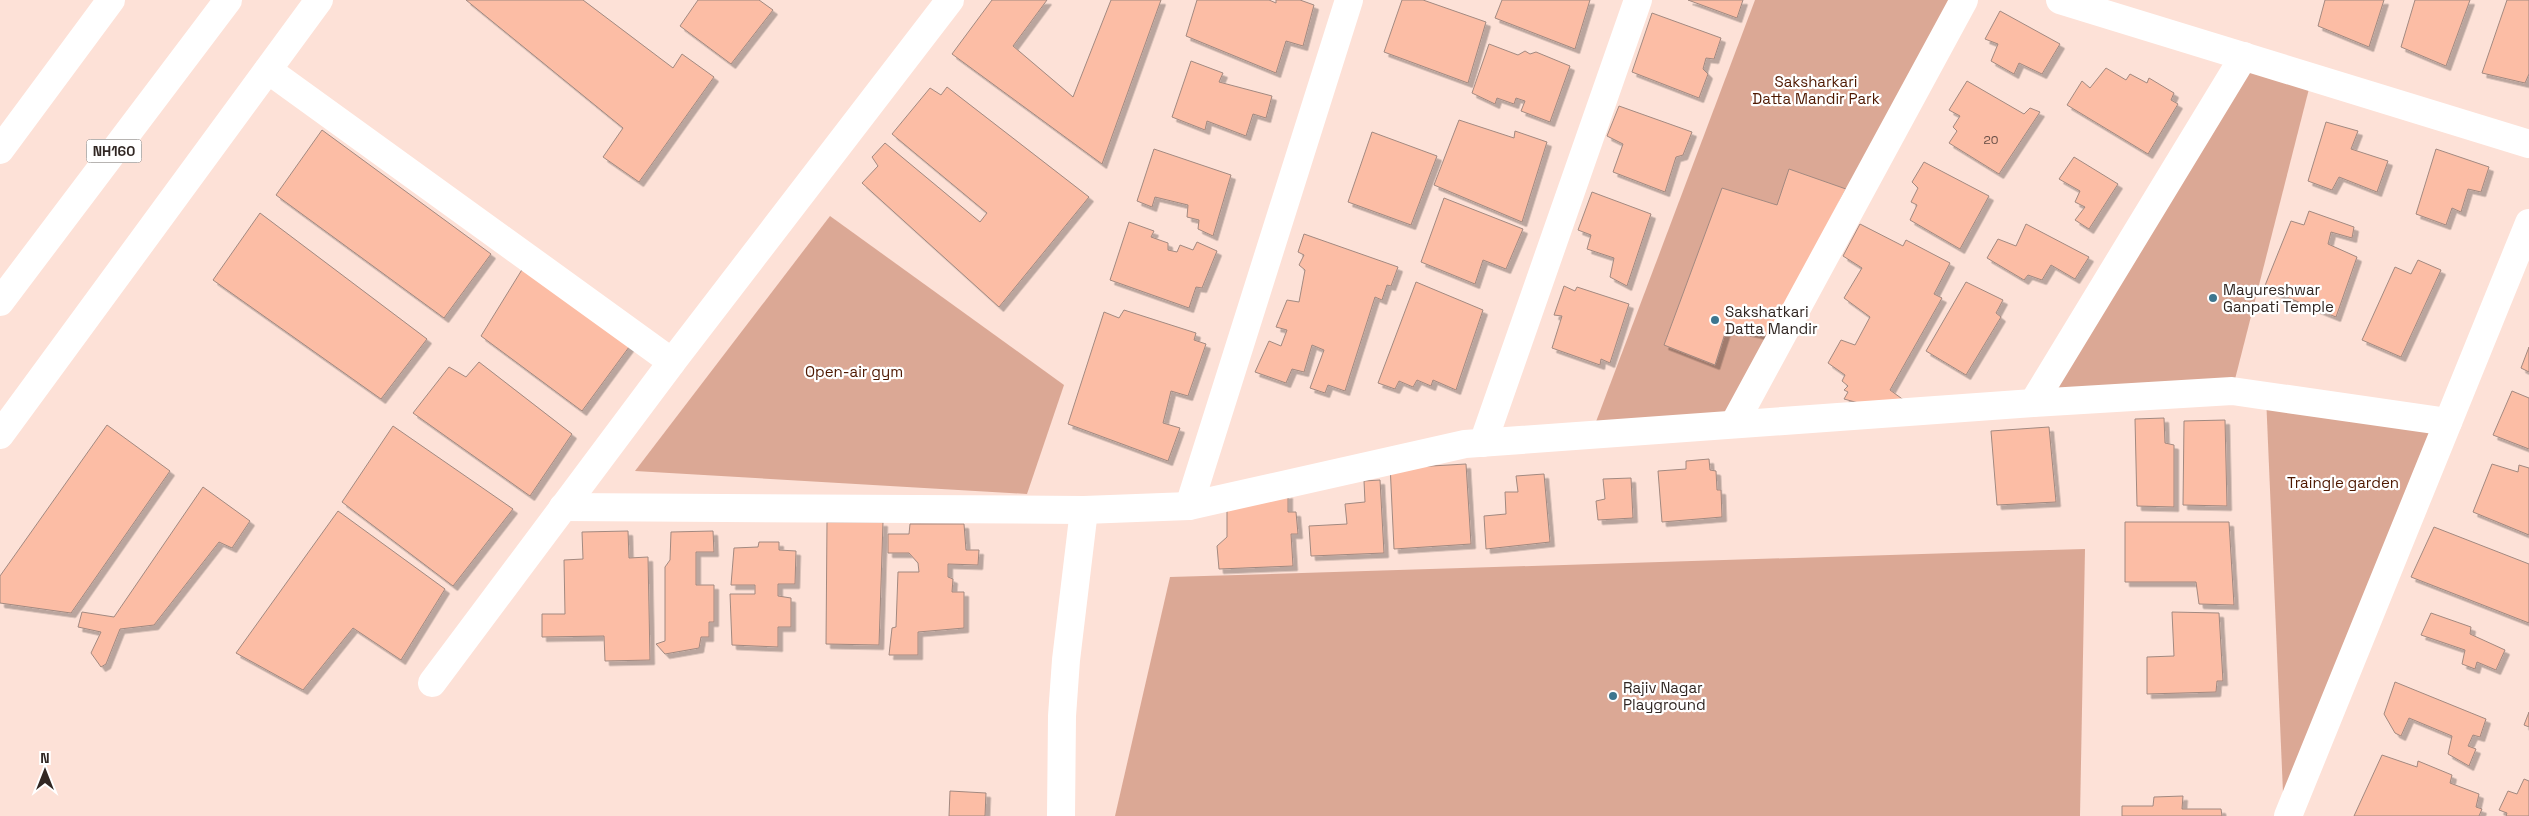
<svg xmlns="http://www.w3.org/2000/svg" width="2529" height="816" viewBox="0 0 2529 816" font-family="'Space Grotesk',sans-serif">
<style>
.green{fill:#dba895}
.building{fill:#fcbda5;stroke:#a28980;filter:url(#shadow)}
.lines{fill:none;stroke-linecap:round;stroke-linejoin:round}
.minor{stroke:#fff;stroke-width:28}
.major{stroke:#fff;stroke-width:28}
.highway{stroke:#fff;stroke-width:28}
.poi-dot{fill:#3d768f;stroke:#fff;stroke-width:2}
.labels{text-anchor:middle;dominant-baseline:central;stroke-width:4.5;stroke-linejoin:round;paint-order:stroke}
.number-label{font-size:12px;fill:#644c44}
.shield{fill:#fff;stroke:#6f6865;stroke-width:1}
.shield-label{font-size:14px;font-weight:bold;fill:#312723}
.park-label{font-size:15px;fill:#4e1800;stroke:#fff}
.poi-label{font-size:15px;fill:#312723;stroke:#fff;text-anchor:start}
</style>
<defs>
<filter id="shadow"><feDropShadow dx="4.5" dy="4.5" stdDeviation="0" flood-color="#0004"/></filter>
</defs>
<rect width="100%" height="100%" fill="#fde1d7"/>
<g class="green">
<path d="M1755 0H1964L1734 424 1591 435Z"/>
<path d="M2244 56 2312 77 2232 391 2033 403Z"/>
<path d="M830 216 1064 385 1027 494 635 471Z"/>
<path d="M2266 396 2448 422 2284 816Z"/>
<path d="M2085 549 2080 816H1115L1170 577Z"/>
</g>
<g class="building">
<path d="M466 0H583L673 68 682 54 714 77 639 182 603 157 623 128Z"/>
<path d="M698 0H759L773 10 731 64 680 26Z"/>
<path d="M992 0H1047L1013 46 1073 97 1111 0H1161L1102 164 952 54Z"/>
<path d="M1197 0H1269L1276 3V0H1300L1314 5 1303 46 1286 41 1276 73 1186 36Z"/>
<path d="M1402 0H1423L1486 22 1468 83 1384 52Z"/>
<path d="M1502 0H1590L1575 49 1495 18Z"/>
<path d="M1688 0H1743L1737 18Z"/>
<path d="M2325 0H2384L2369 47 2318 26Z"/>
<path d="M2415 0H2470L2446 66 2401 47Z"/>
<path d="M2507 0H2529V74L2525 83 2482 73Z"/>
<path d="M2000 11 2060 44 2042 74 2019 63 2014 74 1991 61 1998 44 1985 39Z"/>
<path d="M1652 13 1721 38 1714 59 1706 58 1703 69 1708 74 1699 98 1632 72Z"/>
<path d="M1489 44 1518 55 1525 51 1530 54 1536 52 1570 66 1550 122 1521 111 1525 101 1516 98 1514 104 1497 98 1495 104 1472 93Z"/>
<path d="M1191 61 1223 73 1219 82 1272 96 1266 118 1253 114 1246 136 1207 121 1205 130 1172 117Z"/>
<path d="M2106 68 2126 80 2130 74 2147 83 2149 78 2174 93 2171 100 2178 104 2148 154 2067 105 2082 81 2090 88Z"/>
<path d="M1967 81 2024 114 2030 108 2040 112 1999 174 1949 143 1957 131 1953 127 1960 116 1949 110Z"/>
<path d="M947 87 1089 197 999 307 862 183 878 166 872 157 885 143 980 222 987 213 892 134 930 88 941 95Z"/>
<path d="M1619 106 1692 132 1683 155 1676 157 1665 192 1613 172 1623 144 1607 136Z"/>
<path d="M1459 120 1514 138 1515 131 1547 142 1522 222 1434 185Z"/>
<path d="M2326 122 2358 131 2351 149 2388 161 2377 192 2339 177 2332 190 2308 181Z"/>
<path d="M322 130 491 254 444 318 276 195Z"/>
<path d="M1372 132 1437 156 1411 225 1348 202Z"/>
<path d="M1154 149 1231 175 1213 236 1198 229 1199 220 1187 217 1188 205 1155 197 1152 207 1137 201Z"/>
<path d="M2436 149 2489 167 2481 192 2468 189 2461 212 2452 208 2446 225 2416 214Z"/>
<path d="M2074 157 2118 184 2089 229 2075 220 2085 207 2075 202 2080 191 2059 179Z"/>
<path d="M1924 162 1989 196 1960 249 1910 220 1917 205 1911 202 1918 188 1912 182Z"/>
<path d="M1789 169 1846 189 1770 337 1727 327 1715 365 1664 345 1722 188 1777 205Z"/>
<path d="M1592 192 1651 214 1627 286 1610 277 1614 258 1587 249 1591 235 1578 230Z"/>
<path d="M1444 198 1523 229 1506 269 1483 260 1475 284 1421 262Z"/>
<path d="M2309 211 2354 227 2352 238 2331 232 2328 244 2357 257 2336 317 2264 288 2291 221 2304 225Z"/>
<path d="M260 213 427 339 381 399 213 280Z"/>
<path d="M1129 222 1154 231 1151 237 1168 243V250L1177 252 1180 245 1193 250 1197 242 1217 251 1202 288 1196 287 1189 308 1110 280Z"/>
<path d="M1860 224 1903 246 1906 240 1950 263 1934 294 1942 298 1890 390 1905 401 1877 408 1844 399 1848 392 1844 390 1848 386 1842 381 1845 375 1828 363 1841 340 1855 345 1870 317 1844 298 1862 268 1843 256Z"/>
<path d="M2026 224 2089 257 2075 279 2051 265 2042 280 2028 275 2024 280 1987 258 1998 239 2016 246Z"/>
<path d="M1304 234 1398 267 1391 286 1387 285 1382 300 1375 297 1345 391 1328 385 1325 393 1310 388 1324 350 1312 345 1304 372 1292 369 1286 383 1255 372 1269 341 1281 346 1287 330 1276 327 1287 300 1299 302 1305 270 1299 265 1304 255 1298 252Z"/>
<path d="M2418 260 2441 270 2401 357 2362 340 2395 267 2411 274Z"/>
<path d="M523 268 632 343 582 411 481 336Z"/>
<path d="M1416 282 1483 310 1456 390 1433 380 1431 386 1417 380 1413 387 1399 381 1395 389 1378 383Z"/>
<path d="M1966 282 2003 300 1996 313 2001 317 1966 375 1926 351Z"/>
<path d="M1564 286 1575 291 1577 287 1629 304 1610 363 1601 359 1600 365 1552 348 1562 316 1554 315Z"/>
<path d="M1124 310 1196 333 1194 340 1206 344 1188 396 1171 391 1163 423 1180 428 1168 461 1068 424 1104 312 1119 318Z"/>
<path d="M2529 347V372L2521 368Z"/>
<path d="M479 362 572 434 530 496 413 413 449 367 466 377Z"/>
<path d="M2512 391 2529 398V449L2493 435Z"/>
<path d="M2164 418 2165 443 2174 445V507L2137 506 2135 419Z"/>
<path d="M2225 420 2227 506 2183 505 2184 421Z"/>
<path d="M107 425 170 471 71 613 0 603V576Z"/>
<path d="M393 426 513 509 453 586 342 502Z"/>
<path d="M2049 427 2056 502 1997 505 1991 431Z"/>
<path d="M1709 459 1710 470 1716 471 1717 490H1721L1722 517 1662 522 1658 471 1686 469V461Z"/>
<path d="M1390 464 1414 467 1466 464 1471 544 1394 549Z"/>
<path d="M2492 464 2518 472 2519 465 2529 468V535L2473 512Z"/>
<path d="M1544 474 1550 542 1486 549 1484 516 1506 514 1505 492H1518L1516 476Z"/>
<path d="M1631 478 1633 518 1598 520 1596 501 1605 499 1603 479Z"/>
<path d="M1380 480 1384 553 1311 556 1309 526 1347 524 1345 504 1365 502 1364 481Z"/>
<path d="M203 487 250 521 232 548 219 542 154 625 120 629 106 664 101 667 91 653 101 632 78 627 82 612 114 617Z"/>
<path d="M1288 494V512H1296L1298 534H1291L1293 566 1219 569 1217 546 1227 537V505Z"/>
<path d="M338 511 445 589 401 660 353 628 303 690 236 653Z"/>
<path d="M827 522H883L879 645 826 644Z"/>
<path d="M2125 522H2229L2234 605 2199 604 2196 582H2125Z"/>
<path d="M910 524H964L966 550H979L978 565 948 564V577L953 579 952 592H964V628L918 632V655H889L892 628 896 627 898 572H919L918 563 909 553H888V534H909Z"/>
<path d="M2434 527 2529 564V623L2411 577Z"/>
<path d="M628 531 629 558 648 557 650 660 605 661 604 636 542 637V614H565L564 560 583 559 582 532Z"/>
<path d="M713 531 714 552H696V585H714V622H709V637H701L699 648 665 654 656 644 665 641V567L670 560 671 532Z"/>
<path d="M759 542H779V550L796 551 795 584H778V596L791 598V627H778V647L732 645 730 594H755V585H731L734 548 758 547Z"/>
<path d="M2172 612 2219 613 2223 681H2217L2216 692 2147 694V657L2174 656Z"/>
<path d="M2431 613 2471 627 2470 634 2505 650 2496 670 2477 662 2475 669 2462 664 2465 650 2421 635Z"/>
<path d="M2395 682 2486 719 2480 737 2473 735 2468 746 2476 749 2469 766 2448 754 2452 736 2409 718 2401 736 2395 733 2384 714Z"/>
<path d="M2529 712V727L2524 725Z"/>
<path d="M2382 755 2417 767 2418 761 2452 775 2450 783 2479 794 2476 807 2482 809 2479 816H2354Z"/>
<path d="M2524 779 2529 781V816H2506L2507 813 2499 810 2508 791 2517 794Z"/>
<path d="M950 791 986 793 985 816H949Z"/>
<path d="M2183 796 2182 809H2221L2222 816H2122V806H2153L2154 797Z"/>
</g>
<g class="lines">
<g class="minor">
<path d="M1349 0 1189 506 1465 444 2033 403 2232 391 2448 422"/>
<path d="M2060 0 2529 144"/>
<path d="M268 70 672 362 432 683"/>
<path d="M672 362 950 0"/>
<path d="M2033 403 2244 56"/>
<path d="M1734 424 1964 0"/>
<path d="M1483 443 1638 0"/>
<path d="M563 507 1084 510 1189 506"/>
<path d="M1061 816 1062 716 1066 660 1084 510"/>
<path d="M2288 816 2529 223"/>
</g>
<path class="major" d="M0 435 319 0"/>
<g class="highway">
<path d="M0 150 111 0"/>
<path d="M0 302 228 0"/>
</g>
</g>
<g class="poi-dot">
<circle cx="2213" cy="298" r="5"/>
<circle cx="1715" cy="320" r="5"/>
<circle cx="1613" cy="696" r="5"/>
</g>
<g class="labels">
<g class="number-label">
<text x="1991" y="140">20</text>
</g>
<rect class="shield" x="86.5" y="139.5" width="55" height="23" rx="4"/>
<g class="shield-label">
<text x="114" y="151">NH160</text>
</g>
<g class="park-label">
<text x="1816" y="81">Saksharkari<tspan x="1816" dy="17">Datta Mandir Park</tspan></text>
<text x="854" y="371">Open-air gym</text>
<text x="2343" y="482">Traingle garden</text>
</g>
<g class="poi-label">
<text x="2223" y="289">Mayureshwar<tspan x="2223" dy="17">Ganpati Temple</tspan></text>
<text x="1725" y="311">Sakshatkari<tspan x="1725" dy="17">Datta Mandir</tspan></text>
<text x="1623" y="687">Rajiv Nagar<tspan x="1623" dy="17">Playground</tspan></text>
</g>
</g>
<g transform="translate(45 771)" stroke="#ffffff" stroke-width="4" paint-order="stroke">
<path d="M0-4L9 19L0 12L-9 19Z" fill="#312723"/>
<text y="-8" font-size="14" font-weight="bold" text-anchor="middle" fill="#312723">N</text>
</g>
</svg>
